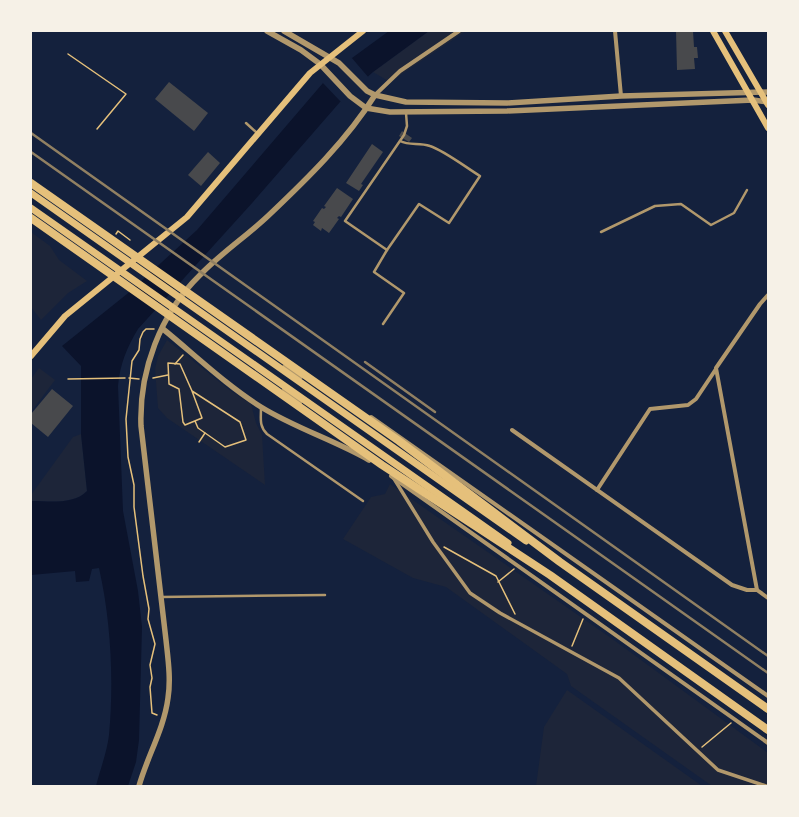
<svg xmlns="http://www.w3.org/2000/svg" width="799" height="817" viewBox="0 0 799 817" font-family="'DM Sans',sans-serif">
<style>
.green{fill:#1d2539}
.water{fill:#0b132b}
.pier{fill:#14213d}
.building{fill:#48494c}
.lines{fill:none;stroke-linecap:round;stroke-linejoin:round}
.path{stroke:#e5c07b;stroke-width:1.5}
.service{stroke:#b1986c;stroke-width:2.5}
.pedestrian{stroke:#b1986c;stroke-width:3.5}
.minor{stroke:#b1986c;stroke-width:4}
.tertiary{stroke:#b1986c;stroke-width:5.5}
.secondary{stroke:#e5c07b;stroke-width:6}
.primary{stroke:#e5c07b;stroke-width:7}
.trunk{stroke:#e5c07b;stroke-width:8}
.rail{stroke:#918062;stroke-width:2.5}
</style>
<rect width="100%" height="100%" fill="#14213d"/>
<g class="green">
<path d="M429 31H466L390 82 373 72Z"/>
<path d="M31 232 50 246 59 260 87 281 68 293 41 320 31 307Z"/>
<path d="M167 340 231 391 251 404 256 423 262 435 265 485 167 418 158 408 155 369 158 356Z"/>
<path d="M39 368 55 380 31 412V379Z"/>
<path d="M81 434 87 491C73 505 49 501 31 501V495L73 437Z"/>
<path d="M390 484 611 638 768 753V786H712L571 686 567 674 446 587 413 578 343 539 371 497 385 494Z"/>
<path d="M567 690 702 786H536L544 727Z"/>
</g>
<path class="water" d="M389 31H429L373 72 340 102 253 202 138 329C127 347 120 364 118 386L123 511 138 591 142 627 139 740 136 762 128 786H96C100 770 107 752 109 735 114 681 111 621 99 568L92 569 89 581 76 582 75 571 31 575V501C49 501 74 505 87 491L81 434V366L62 346 127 294 197 230 323 83 352 58Z"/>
<path class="pier" d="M351 57 369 78 342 103 322 82Z"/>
<g class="building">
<path d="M676 31H693L694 47H697L698 58H694L695 69 677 70Z"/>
<path d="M169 82 208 113 194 131 155 99Z"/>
<path d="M402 131 412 138 409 142 399 136Z"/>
<path d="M372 144 383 152 361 184 363 185 359 191 346 183Z"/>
<path d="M208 152 220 163 201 186 188 175Z"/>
<path d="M337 188 353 199 341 217 339 216 337 218 339 219 329 233 322 228 321 231 313 225 315 222 313 221 322 208 324 209 326 207 324 206Z"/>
<path d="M52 389 73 406 48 437 31 423V414Z"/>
</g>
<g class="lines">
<g class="path">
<path d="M68 54 126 94 97 129"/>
<path d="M116 234 118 231 130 240"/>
<path d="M154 329H146L143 332 140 339 139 350 132 361 126 419 128 457 134 485V507L143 576 149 609 148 619 155 644 150 665 152 678 150 687 152 713 157 715"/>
<path d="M175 364 183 355"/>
<path d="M129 378 139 379"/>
<path d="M153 378 168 375"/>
<path d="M68 379 125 378"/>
<path d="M192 391 202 418 185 425 183 422 179 389 169 384 168 363 180 364 192 391 240 422 246 440 225 447 198 428 195 421"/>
<path d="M199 442 205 433"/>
<path d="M444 547 496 576 515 614"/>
<path d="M498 582 514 569"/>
<path d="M572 646 583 619"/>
<path d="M702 747 731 723"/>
</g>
<g class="service">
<path d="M246 123 257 133"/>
<path d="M601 232 655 206 681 204 711 225 734 213 747 190"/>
<path d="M387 250 419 204 449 223 480 176C467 168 443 150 430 146 419 142 410 146 400 141"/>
<path d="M383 324 404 293 374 272 387 250 345 221 404 135 407 126 406 113"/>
<path d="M261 408C261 419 259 426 267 434L363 501"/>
<path d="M161 597 325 595"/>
</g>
<path class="pedestrian" d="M393 477 433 542 470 593 500 613 619 678 718 770 766 786"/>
<g class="minor">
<path d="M615 31 621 96"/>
<path d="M375 95 400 71 459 31"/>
<path d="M768 295 760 304 716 368 757 590 768 598"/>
<path d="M284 367 301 377"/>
<path d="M284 389 300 403"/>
<path d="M371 417 768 696"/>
<path d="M512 430 732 585 747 590H757"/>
<path d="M391 476 768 743"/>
<path d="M597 490 650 409 688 405 696 399 716 369"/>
</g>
<g class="tertiary">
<path d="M267 31 301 50 320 64 350 96 366 108 390 112 507 111 753 100 768 102"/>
<path d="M284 31 339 63 367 91 375 95 406 102 507 103 621 96 768 92"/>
<path d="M163 329C195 355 226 385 261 407 295 428 334 440 369 460"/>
<path d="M139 786C147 757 164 729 168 698 171 679 168 659 166 640L141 426C139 371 160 314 200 275 221 253 247 236 269 215 307 179 347 140 375 95"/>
</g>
<g class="secondary">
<path d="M713 31 768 128"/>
<path d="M725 31 768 105"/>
<path d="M31 356 65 316 187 217 310 73 363 31"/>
</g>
<g class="primary">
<path d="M31 193 526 541"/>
<path d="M31 208 508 543"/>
</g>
<g class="trunk">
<path d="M31 183 399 441 560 562 768 709"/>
<path d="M31 218 382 465 550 575 768 730"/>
</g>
<g class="rail">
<path d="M31 133 768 656"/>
<path d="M31 152 768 673"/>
<path d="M365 362 435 412"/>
</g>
</g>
<rect width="799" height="817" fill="none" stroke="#f6f1e7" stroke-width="64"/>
</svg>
